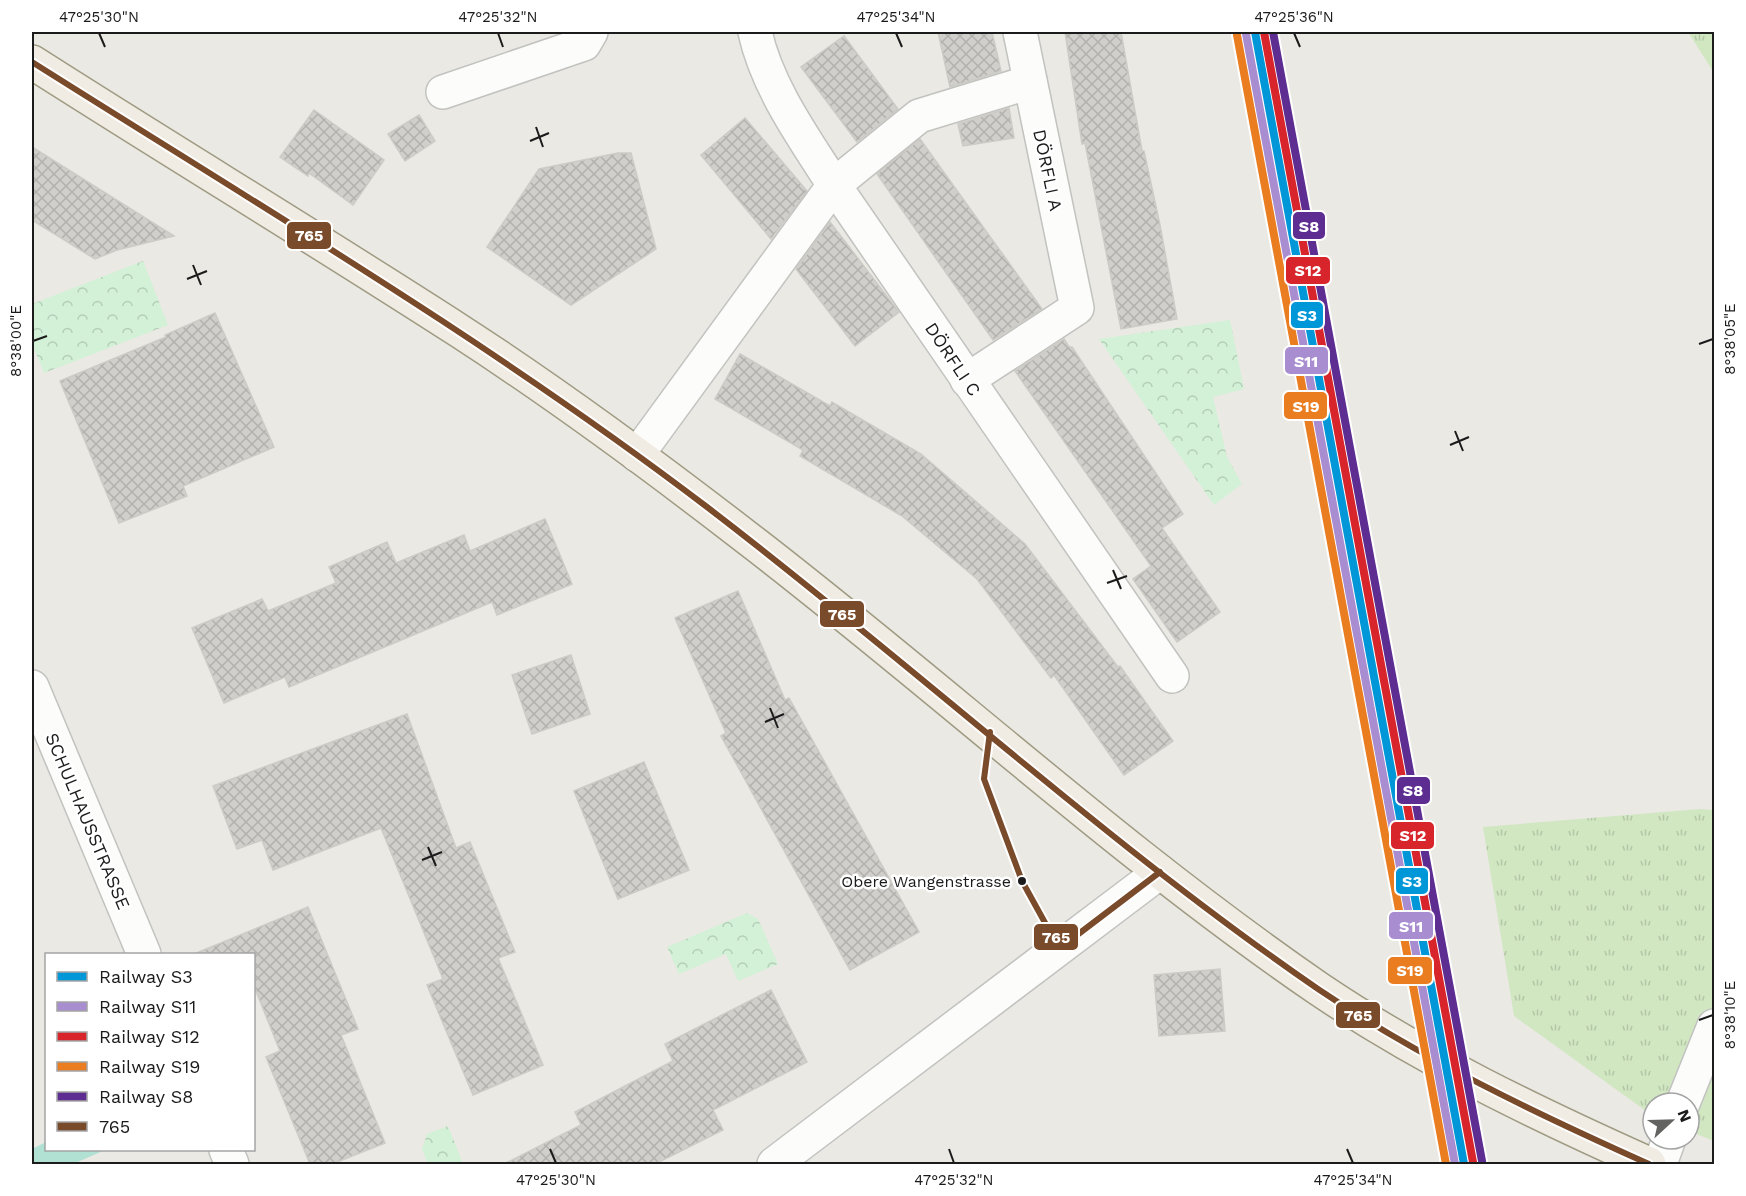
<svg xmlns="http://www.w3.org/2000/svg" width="1746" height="1196" viewBox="0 0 1746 1196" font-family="'Work Sans',sans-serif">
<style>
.grass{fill:url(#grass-tufts)}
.park{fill:url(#park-crowns)}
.pitch{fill:#b0e1d3}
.building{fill:url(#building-cross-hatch);stroke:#cdcbc5;stroke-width:1.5}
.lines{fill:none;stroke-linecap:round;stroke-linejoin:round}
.minor-casing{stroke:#c2c2c0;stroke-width:36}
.major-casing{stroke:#9f9a82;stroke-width:36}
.minor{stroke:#fcfcfb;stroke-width:33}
.major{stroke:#f0ece3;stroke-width:33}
.bus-1-casing{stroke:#fff;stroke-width:10}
.bus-1{stroke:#7a4b2a;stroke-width:6}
.rail-1-casing{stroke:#fff;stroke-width:12}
.rail-2-casing{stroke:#fff;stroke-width:12}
.rail-3-casing{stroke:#fff;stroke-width:12}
.rail-4-casing{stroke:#fff;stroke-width:12}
.rail-5-casing{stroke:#fff;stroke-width:12}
.rail-1{stroke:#0097d8;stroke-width:8}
.rail-2{stroke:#a98dd1;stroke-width:8}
.rail-3{stroke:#d8242b;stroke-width:8}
.rail-4{stroke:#ea7d20;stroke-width:8}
.rail-5{stroke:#5e2d91;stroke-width:8}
.ticks{fill:none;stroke:#1b1b1b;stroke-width:2}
.bus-dot{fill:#1b1b1b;stroke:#fff;stroke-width:2}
.labels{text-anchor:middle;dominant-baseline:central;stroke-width:5;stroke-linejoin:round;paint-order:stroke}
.bus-label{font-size:16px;fill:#1b1b1b;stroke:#fff;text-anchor:end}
.street-label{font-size:18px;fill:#1b1b1b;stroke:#fff}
.line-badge{stroke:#fff;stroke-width:2}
.badge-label{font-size:16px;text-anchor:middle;font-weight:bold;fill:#fff}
.neatline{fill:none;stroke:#1b1b1b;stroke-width:2}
.ticks-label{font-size:15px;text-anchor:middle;fill:#1b1b1b}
</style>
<defs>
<pattern id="grass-tufts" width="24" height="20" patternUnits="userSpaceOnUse" patternTransform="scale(1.5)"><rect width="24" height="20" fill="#d1e7c2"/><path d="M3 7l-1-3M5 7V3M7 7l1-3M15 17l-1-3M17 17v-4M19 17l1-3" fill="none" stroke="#b3c6a6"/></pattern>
<pattern id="park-crowns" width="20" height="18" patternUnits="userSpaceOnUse" patternTransform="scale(1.5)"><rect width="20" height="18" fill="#d2f1d6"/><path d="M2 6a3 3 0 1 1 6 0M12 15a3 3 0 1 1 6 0" fill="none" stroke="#b4ceb7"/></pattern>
<pattern id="building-cross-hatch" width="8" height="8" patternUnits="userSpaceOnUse" patternTransform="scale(1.5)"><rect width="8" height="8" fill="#d1cfcb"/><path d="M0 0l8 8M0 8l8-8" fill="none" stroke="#b3b1ae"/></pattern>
</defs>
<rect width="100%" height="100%" fill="#eae9e4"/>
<g class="grass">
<path d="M1688 32H1714V73Z"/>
<path d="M1700 809 1714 810V1141L1689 1131V1103H1653V1116L1514 1016 1483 827Z"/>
</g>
<g class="park">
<path d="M143 261 168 325 44 373 32 343V304Z"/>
<path d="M1230 320 1244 389 1213 397 1227 457 1242 484 1214 505 1099 339Z"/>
<path d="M747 913 758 919 778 964 738 981 726 954 679 974 667 947Z"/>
<path d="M448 1126 463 1164H428L422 1149 427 1134Z"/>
</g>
<path class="pitch" d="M46 1142V1150H105L73 1164H32V1149Z"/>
<g class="building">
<path d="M938 32H992L1001 71 950 87Z"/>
<path d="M1065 32H1121L1142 151H1144L1160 225 1177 319 1121 329 1085 143 1082 144Z"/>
<path d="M844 36 898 109 857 142 801 67Z"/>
<path d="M1009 108 1014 138 963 146 958 124Z"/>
<path d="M314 110 384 160 353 205 309 173 308 176 280 157Z"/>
<path d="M419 115 435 141 405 161 388 134Z"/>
<path d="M745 118 807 191 771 239 701 155Z"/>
<path d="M920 139 1042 309 993 340 877 174Z"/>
<path d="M32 147 174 236 117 250 95 259 32 220Z"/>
<path d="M618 153H631L656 249 571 305 487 247 539 169Z"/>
<path d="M830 222 899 312 855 346 796 269Z"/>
<path d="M215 313 274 447 183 486 187 496 119 523 60 381 166 337 165 335Z"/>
<path d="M1064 339 1069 347H1072L1183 514 1162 528 1220 612 1177 642 1133 579 1151 566 1015 371Z"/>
<path d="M740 354 830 406 832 402 921 454 1025 544 1118 667 1120 666 1173 741 1124 775 1054 675 1051 678 977 579 902 516 800 456 803 450 715 399Z"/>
<path d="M545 519 572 584 497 615 492 602 289 687 285 677 224 703 192 628 262 599 268 611 336 583 329 567 387 542 396 563 464 535 470 551Z"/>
<path d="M738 591 785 700 789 698 919 932 850 970 721 736 726 733 675 618Z"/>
<path d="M571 655 590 714 532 734 512 675Z"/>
<path d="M407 714 456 848 470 842 515 952 498 958 543 1065 473 1095 427 985 443 979 381 828 273 870 262 840 237 849 213 786Z"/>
<path d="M644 762 689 870 618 899 574 791Z"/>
<path d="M308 907 358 1029 341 1035 385 1143 332 1164H310L266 1057 280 1051 254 986V954H194Z"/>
<path d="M1220 969 1225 1031 1159 1036 1154 975Z"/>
<path d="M771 990 807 1062 713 1110 723 1130 655 1164H504L581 1125 575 1112 673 1061 665 1044Z"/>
</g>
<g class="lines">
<defs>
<g id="minor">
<path d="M755 32C767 87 804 138 834 185L1172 676"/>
<path d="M443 92 584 44 591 32"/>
<path d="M967 380 1077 308 1020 32"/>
<path d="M637 455 834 185 919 116 1030 82"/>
<path d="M32 687 144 954"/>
<path d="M1683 1103 1714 1026"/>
<path d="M226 1150 232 1164"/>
<path d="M774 1164 1160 872"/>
<path d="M1660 1164 1669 1139"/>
</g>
<path id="major" d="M32 62C173 152 317 239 458 330 557 394 653 465 746 537 939 685 1118 851 1319 989 1423 1059 1535 1113 1649 1164"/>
</defs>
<use href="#minor" class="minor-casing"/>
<use href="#major" class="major-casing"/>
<use href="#minor" class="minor"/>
<use href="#major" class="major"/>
<defs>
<g id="bus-1">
<path d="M32 62C260 206 492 343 707 507 913 664 1104 842 1318 989 1422 1059 1535 1113 1649 1164"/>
<path d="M990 732 984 779 1022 881 1049 930 1064 945 1160 872"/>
</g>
</defs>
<use href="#bus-1" class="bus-1-casing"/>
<use href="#bus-1" class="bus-1"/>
<defs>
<path id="rail-1" d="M1255 32 1464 1164"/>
<path id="rail-2" d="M1246 34 1455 1164"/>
<path id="rail-3" d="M1264 32 1473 1162"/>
<path id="rail-4" d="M1237 35 1446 1164"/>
<path id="rail-5" d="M1273 32 1482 1161"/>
</defs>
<use href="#rail-1" class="rail-1-casing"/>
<use href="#rail-2" class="rail-2-casing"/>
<use href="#rail-3" class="rail-3-casing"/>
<use href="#rail-4" class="rail-4-casing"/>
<use href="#rail-5" class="rail-5-casing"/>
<use href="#rail-1" class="rail-1"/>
<use href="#rail-2" class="rail-2"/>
<use href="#rail-3" class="rail-3"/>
<use href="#rail-4" class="rail-4"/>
<use href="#rail-5" class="rail-5"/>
</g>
<path class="ticks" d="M99 33 105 47M498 33 503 47M896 33 902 47M1294 33 1300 47M536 127 543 147M530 141 549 133M193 265 201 285M187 279 207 271M33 341 47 336M1699 344 1713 339M1455 431 1463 451M1450 445 1469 437M1113 570 1121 589M1107 583 1127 576M770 708 778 728M765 722 784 714M428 847 436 866M422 860 442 852M1699 1020 1713 1015M550 1149 556 1163M949 1149 954 1163M1347 1149 1353 1163"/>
<circle class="bus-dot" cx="1022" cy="881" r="5"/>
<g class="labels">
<g class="bus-label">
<text x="1011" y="881">Obere Wangenstrasse</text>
</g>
<g class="street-label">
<text transform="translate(1048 170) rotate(78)">DÖRFLI A</text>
<text transform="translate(953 359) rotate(56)">DÖRFLI C</text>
<text transform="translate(88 821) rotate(67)">SCHULHAUSSTRASSE</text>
</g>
</g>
<g class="line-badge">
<rect x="1292" y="211" width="34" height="29" rx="6" fill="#5e2d91"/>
<rect x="286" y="221" width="46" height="29" rx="6" fill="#7a4b2a"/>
<rect x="1285" y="256" width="46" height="29" rx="6" fill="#d8242b"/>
<rect x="1290" y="301" width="34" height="28" rx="6" fill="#0097d8"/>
<rect x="1284" y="346" width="45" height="29" rx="6" fill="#a98dd1"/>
<rect x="1283" y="391" width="45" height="29" rx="6" fill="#ea7d20"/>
<rect x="819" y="600" width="46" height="28" rx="6" fill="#7a4b2a"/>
<rect x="1396" y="776" width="35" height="29" rx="6" fill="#5e2d91"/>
<rect x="1390" y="821" width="45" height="29" rx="6" fill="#d8242b"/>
<rect x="1395" y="867" width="34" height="28" rx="6" fill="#0097d8"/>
<rect x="1388" y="911" width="46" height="29" rx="6" fill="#a98dd1"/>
<rect x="1033" y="923" width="46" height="28" rx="6" fill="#7a4b2a"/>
<rect x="1387" y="956" width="46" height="29" rx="6" fill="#ea7d20"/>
<rect x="1335" y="1001" width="46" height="28" rx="6" fill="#7a4b2a"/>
</g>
<g class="badge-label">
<text x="1309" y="232">S8</text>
<text x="309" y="241">765</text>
<text x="1308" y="276">S12</text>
<text x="1307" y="321">S3</text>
<text x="1306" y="367">S11</text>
<text x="1306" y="412">S19</text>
<text x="842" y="620">765</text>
<text x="1413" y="796">S8</text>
<text x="1413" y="841">S12</text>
<text x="1412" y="887">S3</text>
<text x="1411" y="932">S11</text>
<text x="1056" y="943">765</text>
<text x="1410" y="976">S19</text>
<text x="1358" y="1021">765</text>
</g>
<rect width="1746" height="1196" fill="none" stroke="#ffffff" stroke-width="66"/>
<rect x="45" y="953" width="210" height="198" fill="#ffffff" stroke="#a4a4a4" stroke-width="1.5"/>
<rect x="57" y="972" width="30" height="9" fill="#0097d8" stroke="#a4a4a4" stroke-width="1.5"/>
<text x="99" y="983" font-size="18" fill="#1b1b1b">Railway S3</text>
<rect x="57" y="1002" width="30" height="9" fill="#a98dd1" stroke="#a4a4a4" stroke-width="1.5"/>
<text x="99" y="1013" font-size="18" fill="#1b1b1b">Railway S11</text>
<rect x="57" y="1032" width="30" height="9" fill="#d8242b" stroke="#a4a4a4" stroke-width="1.5"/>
<text x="99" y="1043" font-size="18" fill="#1b1b1b">Railway S12</text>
<rect x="57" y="1062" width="30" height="9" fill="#ea7d20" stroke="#a4a4a4" stroke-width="1.5"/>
<text x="99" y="1073" font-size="18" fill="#1b1b1b">Railway S19</text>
<rect x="57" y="1092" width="30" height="9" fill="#5e2d91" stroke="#a4a4a4" stroke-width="1.5"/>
<text x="99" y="1103" font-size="18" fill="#1b1b1b">Railway S8</text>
<rect x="57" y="1122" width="30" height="9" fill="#7a4b2a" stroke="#a4a4a4" stroke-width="1.5"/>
<text x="99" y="1133" font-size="18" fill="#1b1b1b">765</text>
<g transform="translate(1671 1121) rotate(68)"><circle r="28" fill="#ffffff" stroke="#a4a4a4" stroke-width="1.5"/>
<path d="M0-4.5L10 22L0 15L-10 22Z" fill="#636361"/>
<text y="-9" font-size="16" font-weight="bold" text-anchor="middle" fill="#1b1b1b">N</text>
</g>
<rect x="33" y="33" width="1680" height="1130" class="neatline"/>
<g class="ticks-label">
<text x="99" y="22">47°25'30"N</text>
<text x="498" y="22">47°25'32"N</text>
<text x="896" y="22">47°25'34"N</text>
<text x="1294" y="22">47°25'36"N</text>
<text transform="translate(1730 339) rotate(-90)" y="5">8°38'05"E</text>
<text transform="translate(16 341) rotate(-90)" y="5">8°38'00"E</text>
<text transform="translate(1730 1015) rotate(-90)" y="5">8°38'10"E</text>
<text x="556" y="1185">47°25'30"N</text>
<text x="954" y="1185">47°25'32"N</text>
<text x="1353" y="1185">47°25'34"N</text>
</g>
</svg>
